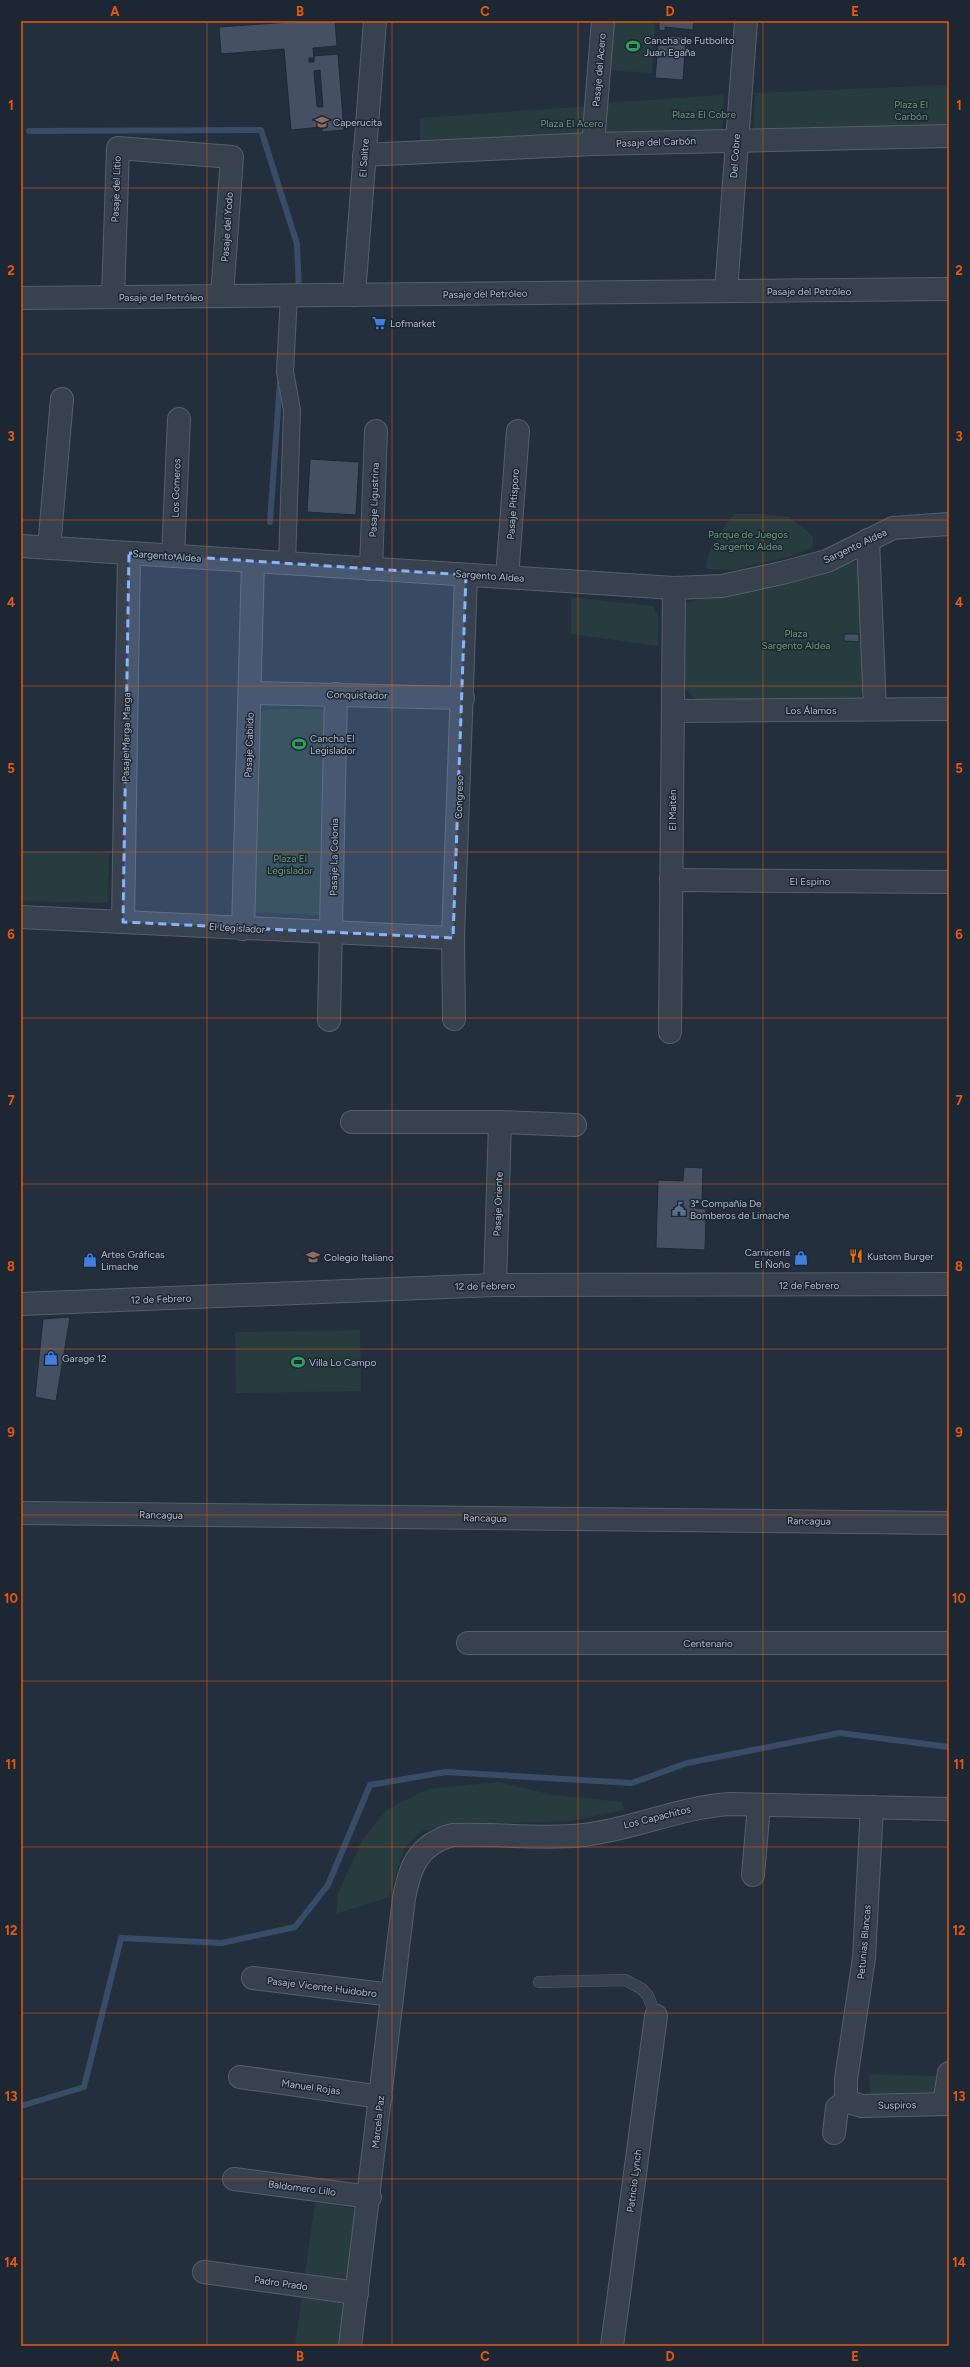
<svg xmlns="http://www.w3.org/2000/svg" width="970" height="2367" viewBox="0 0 970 2367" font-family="Figtree,sans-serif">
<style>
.green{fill:#263c3f}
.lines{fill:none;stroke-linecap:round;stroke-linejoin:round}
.stream{stroke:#394c67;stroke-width:6}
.building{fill:#455162;stroke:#1f2835;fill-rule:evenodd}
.service-casing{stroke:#565f6c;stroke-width:12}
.pedestrian-casing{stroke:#565f6c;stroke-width:18}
.minor-casing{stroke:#565f6c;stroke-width:24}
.tertiary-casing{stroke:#565f6c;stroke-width:24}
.service{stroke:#38414e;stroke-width:11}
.pedestrian{stroke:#38414e;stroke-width:16}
.minor{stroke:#38414e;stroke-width:22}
.tertiary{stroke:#38414e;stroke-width:22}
.marked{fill:#8ab4f8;fill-opacity:0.2;stroke:#8ab4f8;stroke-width:3;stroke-dasharray:8 5;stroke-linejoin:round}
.grid{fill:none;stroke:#e8590c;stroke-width:1;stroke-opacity:0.55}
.labels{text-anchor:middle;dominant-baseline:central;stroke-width:3;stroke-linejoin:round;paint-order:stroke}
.poi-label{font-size:10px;fill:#b4bcc9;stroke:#1d2633;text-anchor:start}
.street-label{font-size:10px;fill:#b4bcc9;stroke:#1d2633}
.park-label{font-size:10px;fill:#6b9a76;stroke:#1d2633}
.neatline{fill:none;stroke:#e8590c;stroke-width:1.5}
.grid-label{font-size:13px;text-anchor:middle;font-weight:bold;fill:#e8590c}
</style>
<rect width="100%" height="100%" fill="#242f3e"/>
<g class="green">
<path d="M613 21H655L652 73 611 70Z"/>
<path d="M949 85V131L753 137 755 93Z"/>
<path d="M724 95 722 133 599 135 602 103Z"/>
<path d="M590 106 586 137 420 146V118Z"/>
<path d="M734 514H762L789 517 813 536V547L791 556 733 570 706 569C707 547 722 531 734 514Z"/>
<path d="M850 560 863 570V688L860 700H697L682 686V604L789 578Z"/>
<path d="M571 597 653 606 659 619 658 646 571 634Z"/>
<path d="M267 709H327L328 916 256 912 251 902 255 716Z"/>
<path d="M21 851 109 853 108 903 21 901Z"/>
<path d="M360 1330 361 1391 236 1393 235 1332Z"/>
<path d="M499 1782 553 1795 622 1802 624 1810 570 1821 451 1825 420 1832 404 1849 389 1897 336 1914 338 1893 362 1840 388 1809 428 1789Z"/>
<path d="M869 2074 939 2076 936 2098 870 2097Z"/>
<path d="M315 2202 356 2209 340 2346H295Z"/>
</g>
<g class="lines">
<g class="stream">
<path d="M29 131 261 130 297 244 299 291"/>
<path d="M270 522 280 381"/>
<path d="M21 2106 84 2087 121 1938 222 1943 295 1927 328 1885 370 1785 446 1772 632 1783 687 1763 840 1733 949 1747"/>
</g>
</g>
<g class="building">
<path d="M304 21H335L337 46 313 48 314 58H309V62H314V56L338 54 344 130 322 132V127L291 130 284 49 221 54 219 27ZM320 70 323 107H317L314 71Z"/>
<path d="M659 21H694L693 30 665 27V31L659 30Z"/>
<path d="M668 36 686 37 683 80 655 78 658 45 668 46Z"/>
<path d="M310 459 359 462 356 515 307 512Z"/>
<path d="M844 634H859V642L844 641Z"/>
<path d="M684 1167 703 1168 702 1200H695V1208L706 1209 705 1250 656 1248 658 1180 683 1181Z"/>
<path d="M70 1317 56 1401 35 1397 43 1319Z"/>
</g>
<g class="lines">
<defs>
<path id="service" d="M539 1982 625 1980 642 1989 648 1996 656 2016"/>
<path id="pedestrian" d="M287 563 292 410 285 372 289 295"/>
<g id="minor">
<path d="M593 144 603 21"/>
<path d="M364 155 593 144 949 136"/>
<path d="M726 291 746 21"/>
<path d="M354 295 375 21"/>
<path d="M113 297 118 148 232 157 222 296"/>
<path d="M21 298 949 289"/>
<path d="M868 540 875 709"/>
<path d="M21 546 674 588 722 586 782 573 827 561 893 528 949 524"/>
<path d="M49 548 62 399"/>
<path d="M173 556 179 419"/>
<path d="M371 569 376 431"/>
<path d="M507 577 518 431"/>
<path d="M251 693 463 698"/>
<path d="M673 711 949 709"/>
<path d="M671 880 949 882"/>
<path d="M21 917 453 938"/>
<path d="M123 922 129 553"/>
<path d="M243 929 253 561"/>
<path d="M454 1019 453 938 466 575"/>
<path d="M329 1020 336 694"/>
<path d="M670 1032 674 588"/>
<path d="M352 1122H500L575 1125"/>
<path d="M495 1285 500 1122"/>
<path d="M21 1513 949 1523"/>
<path d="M468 1643H949"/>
<path d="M753 1875 759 1805"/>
<path d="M253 1978 392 1995"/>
<path d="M240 2077 381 2097"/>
<path d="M846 2101V2079L864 1958 872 1807"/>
<path d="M846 2101 862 2106 949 2104"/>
<path d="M944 2104 949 2073"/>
<path d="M834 2133 837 2108 846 2101"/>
<path d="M234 2179 370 2197"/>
<path d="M204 2272 357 2293"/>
<path d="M350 2346 404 1898C410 1866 418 1845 452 1835 496 1833 540 1840 584 1835 634 1829 680 1807 730 1804L949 1809"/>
<path d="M612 2346 656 2016"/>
</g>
<path id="tertiary" d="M21 1304 495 1285 949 1284"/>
</defs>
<use href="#service" class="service-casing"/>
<use href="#pedestrian" class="pedestrian-casing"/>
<use href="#minor" class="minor-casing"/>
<use href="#tertiary" class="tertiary-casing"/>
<use href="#service" class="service"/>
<use href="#pedestrian" class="pedestrian"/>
<use href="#minor" class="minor"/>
<use href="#tertiary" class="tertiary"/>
</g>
<path class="marked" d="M129 553 466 575 453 938 123 922Z"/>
<path class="grid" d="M207 21V2346M392 21V2346M578 21V2346M763 21V2346M21 188H949M21 354H949M21 520H949M21 686H949M21 852H949M21 1018H949M21 1184H949M21 1349H949M21 1515H949M21 1681H949M21 1847H949M21 2013H949M21 2179H949"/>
<defs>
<symbol id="stadium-bare" viewBox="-9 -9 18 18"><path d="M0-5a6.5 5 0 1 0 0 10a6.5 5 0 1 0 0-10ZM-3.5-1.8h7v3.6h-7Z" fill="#2e9e5b" stroke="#1d2633" stroke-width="2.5" paint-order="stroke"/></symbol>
<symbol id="school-bare" viewBox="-9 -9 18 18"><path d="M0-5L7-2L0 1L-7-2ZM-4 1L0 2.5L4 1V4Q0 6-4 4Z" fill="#8d6e63" stroke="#1d2633" stroke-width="2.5" paint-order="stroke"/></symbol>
<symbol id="supermarket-bare" viewBox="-9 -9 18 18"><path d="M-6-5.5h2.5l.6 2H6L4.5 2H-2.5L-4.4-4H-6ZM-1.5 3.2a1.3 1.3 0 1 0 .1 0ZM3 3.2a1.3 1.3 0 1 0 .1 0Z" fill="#3f7fe0" stroke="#1d2633" stroke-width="2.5" paint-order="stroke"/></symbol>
<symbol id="civic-bare" viewBox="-9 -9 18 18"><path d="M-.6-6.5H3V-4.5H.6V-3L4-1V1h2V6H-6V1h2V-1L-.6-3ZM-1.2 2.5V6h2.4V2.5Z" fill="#5c6f8a" stroke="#1d2633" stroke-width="2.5" paint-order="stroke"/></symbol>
<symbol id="restaurant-bare" viewBox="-9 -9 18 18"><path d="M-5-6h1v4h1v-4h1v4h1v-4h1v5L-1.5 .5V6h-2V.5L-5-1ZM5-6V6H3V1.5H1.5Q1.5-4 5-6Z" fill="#e8710a" stroke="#1d2633" stroke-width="2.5" paint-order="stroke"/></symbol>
<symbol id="shop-bare" viewBox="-9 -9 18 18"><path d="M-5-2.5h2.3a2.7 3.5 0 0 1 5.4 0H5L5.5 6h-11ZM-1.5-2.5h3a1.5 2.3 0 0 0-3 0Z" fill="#3f7fe0" stroke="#1d2633" stroke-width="2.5" paint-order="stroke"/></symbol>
</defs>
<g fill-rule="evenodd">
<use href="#stadium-bare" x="623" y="36" width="20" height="20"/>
<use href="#school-bare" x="312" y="112" width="20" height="20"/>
<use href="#supermarket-bare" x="369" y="313" width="20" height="20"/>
<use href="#stadium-bare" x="289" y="734" width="20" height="20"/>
<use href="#civic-bare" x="669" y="1199" width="20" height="20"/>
<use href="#restaurant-bare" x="846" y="1246" width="20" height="20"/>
<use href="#school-bare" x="303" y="1247" width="20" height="20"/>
<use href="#shop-bare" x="791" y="1248" width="20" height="20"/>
<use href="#shop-bare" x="80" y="1250" width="20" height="20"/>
<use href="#shop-bare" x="41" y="1348" width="20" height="20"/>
<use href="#stadium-bare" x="288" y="1352" width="20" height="20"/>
</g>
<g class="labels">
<g class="poi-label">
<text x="644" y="40">Cancha de Futbolito<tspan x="644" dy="12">Juan Egaña</tspan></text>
<text x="333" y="122">Caperucita</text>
<text x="390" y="323">Lofmarket</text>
<text x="310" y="738">Cancha El<tspan x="310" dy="12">Legislador</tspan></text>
<text x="690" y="1203">3ª Compañía De<tspan x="690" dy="12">Bomberos de Limache</tspan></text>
<text x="790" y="1252" text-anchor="end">Carnicería<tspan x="790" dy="12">El Ñoño</tspan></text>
<text x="101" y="1254">Artes Gráficas<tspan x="101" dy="12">Limache</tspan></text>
<text x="867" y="1256">Kustom Burger</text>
<text x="324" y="1257">Colegio Italiano</text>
<text x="62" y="1358">Garage 12</text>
<text x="309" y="1362">Villa Lo Campo</text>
</g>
<g class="street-label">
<text transform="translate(599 70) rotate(-85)">Pasaje del Acero</text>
<text transform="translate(656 142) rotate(-2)">Pasaje del Carbón</text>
<text transform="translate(735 156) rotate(-86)">Del Cobre</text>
<text transform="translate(364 158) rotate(-86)">El Salitre</text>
<text transform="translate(116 189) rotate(-88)">Pasaje del Litio</text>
<text transform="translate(227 227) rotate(-86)">Pasaje del Yodo</text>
<text x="809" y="291">Pasaje del Petróleo</text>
<text transform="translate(485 294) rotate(-1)">Pasaje del Petróleo</text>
<text x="161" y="297">Pasaje del Petróleo</text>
<text transform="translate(176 488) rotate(-88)">Los Gomeros</text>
<text transform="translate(374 500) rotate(-88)">Pasaje Ligustrina</text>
<text transform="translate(513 504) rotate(-86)">Pasaje Pitisporo</text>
<text transform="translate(855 546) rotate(-25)">Sargento Aldea</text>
<text transform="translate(167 556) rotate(4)">Sargento Aldea</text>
<text transform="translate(490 576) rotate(4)">Sargento Aldea</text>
<text transform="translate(357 695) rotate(1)">Conquistador</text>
<text x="811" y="710">Los Álamos</text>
<text transform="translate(126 737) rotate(-89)">Pasaje Marga Marga</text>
<text transform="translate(249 745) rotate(-88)">Pasaje Cabildo</text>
<text transform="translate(459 797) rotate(-88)">Congreso</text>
<text transform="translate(672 810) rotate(-90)">El Maitén</text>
<text transform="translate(334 857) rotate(-89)">Pasaje La Colonia</text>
<text x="810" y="881">El Espino</text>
<text transform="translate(237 928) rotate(3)">El Legislador</text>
<text transform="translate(498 1204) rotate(-88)">Pasaje Oriente</text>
<text x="809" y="1285">12 de Febrero</text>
<text transform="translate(485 1286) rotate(-1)">12 de Febrero</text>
<text transform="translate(161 1299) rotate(-2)">12 de Febrero</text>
<text transform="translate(161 1515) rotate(1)">Rancagua</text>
<text transform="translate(485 1518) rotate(1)">Rancagua</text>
<text transform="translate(809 1521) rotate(1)">Rancagua</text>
<text x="708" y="1643">Centenario</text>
<text transform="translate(657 1817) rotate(-14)">Los Capachitos</text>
<text transform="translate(864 1942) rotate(-85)">Petunias Blancas</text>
<text transform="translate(322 1987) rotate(7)">Pasaje Vicente Huidobro</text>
<text transform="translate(311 2087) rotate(8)">Manuel Rojas</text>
<text transform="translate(897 2105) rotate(-1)">Suspiros</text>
<text transform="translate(378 2122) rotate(-84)">Marcela Paz</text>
<text transform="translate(634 2181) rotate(-83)">Patricio Lynch</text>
<text transform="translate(302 2188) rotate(7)">Baldomero Lillo</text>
<text transform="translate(281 2283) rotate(8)">Padro Prado</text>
</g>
<g class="park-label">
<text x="911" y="104">Plaza El<tspan x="911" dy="12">Carbón</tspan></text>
<text x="704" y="114">Plaza El Cobre</text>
<text x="572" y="123">Plaza El Acero</text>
<text x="748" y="534">Parque de Juegos<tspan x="748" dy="12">Sargento Aldea</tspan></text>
<text x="796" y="633">Plaza<tspan x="796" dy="12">Sargento Aldea</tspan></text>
<text x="290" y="858">Plaza El<tspan x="290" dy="12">Legislador</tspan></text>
</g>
</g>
<rect width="970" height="2367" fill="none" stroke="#1d2633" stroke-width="44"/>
<rect x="22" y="22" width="926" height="2323" class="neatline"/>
<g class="grid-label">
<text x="115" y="16">A</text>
<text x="300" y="16">B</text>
<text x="485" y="16">C</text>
<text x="670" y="16">D</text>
<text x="855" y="16">E</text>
<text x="11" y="110">1</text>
<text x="959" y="110">1</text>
<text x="11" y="275">2</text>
<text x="959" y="275">2</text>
<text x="11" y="441">3</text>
<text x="959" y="441">3</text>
<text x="11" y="607">4</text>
<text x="959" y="607">4</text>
<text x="11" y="773">5</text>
<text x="959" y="773">5</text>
<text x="11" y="939">6</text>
<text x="959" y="939">6</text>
<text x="11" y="1105">7</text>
<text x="959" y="1105">7</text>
<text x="11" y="1271">8</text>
<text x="959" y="1271">8</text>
<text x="11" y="1437">9</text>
<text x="959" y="1437">9</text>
<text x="11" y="1603">10</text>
<text x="959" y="1603">10</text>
<text x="11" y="1769">11</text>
<text x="959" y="1769">11</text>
<text x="11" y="1935">12</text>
<text x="959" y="1935">12</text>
<text x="11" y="2101">13</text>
<text x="959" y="2101">13</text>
<text x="11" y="2267">14</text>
<text x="959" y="2267">14</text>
<text x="115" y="2361">A</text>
<text x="300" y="2361">B</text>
<text x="485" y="2361">C</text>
<text x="670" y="2361">D</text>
<text x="855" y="2361">E</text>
</g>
</svg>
